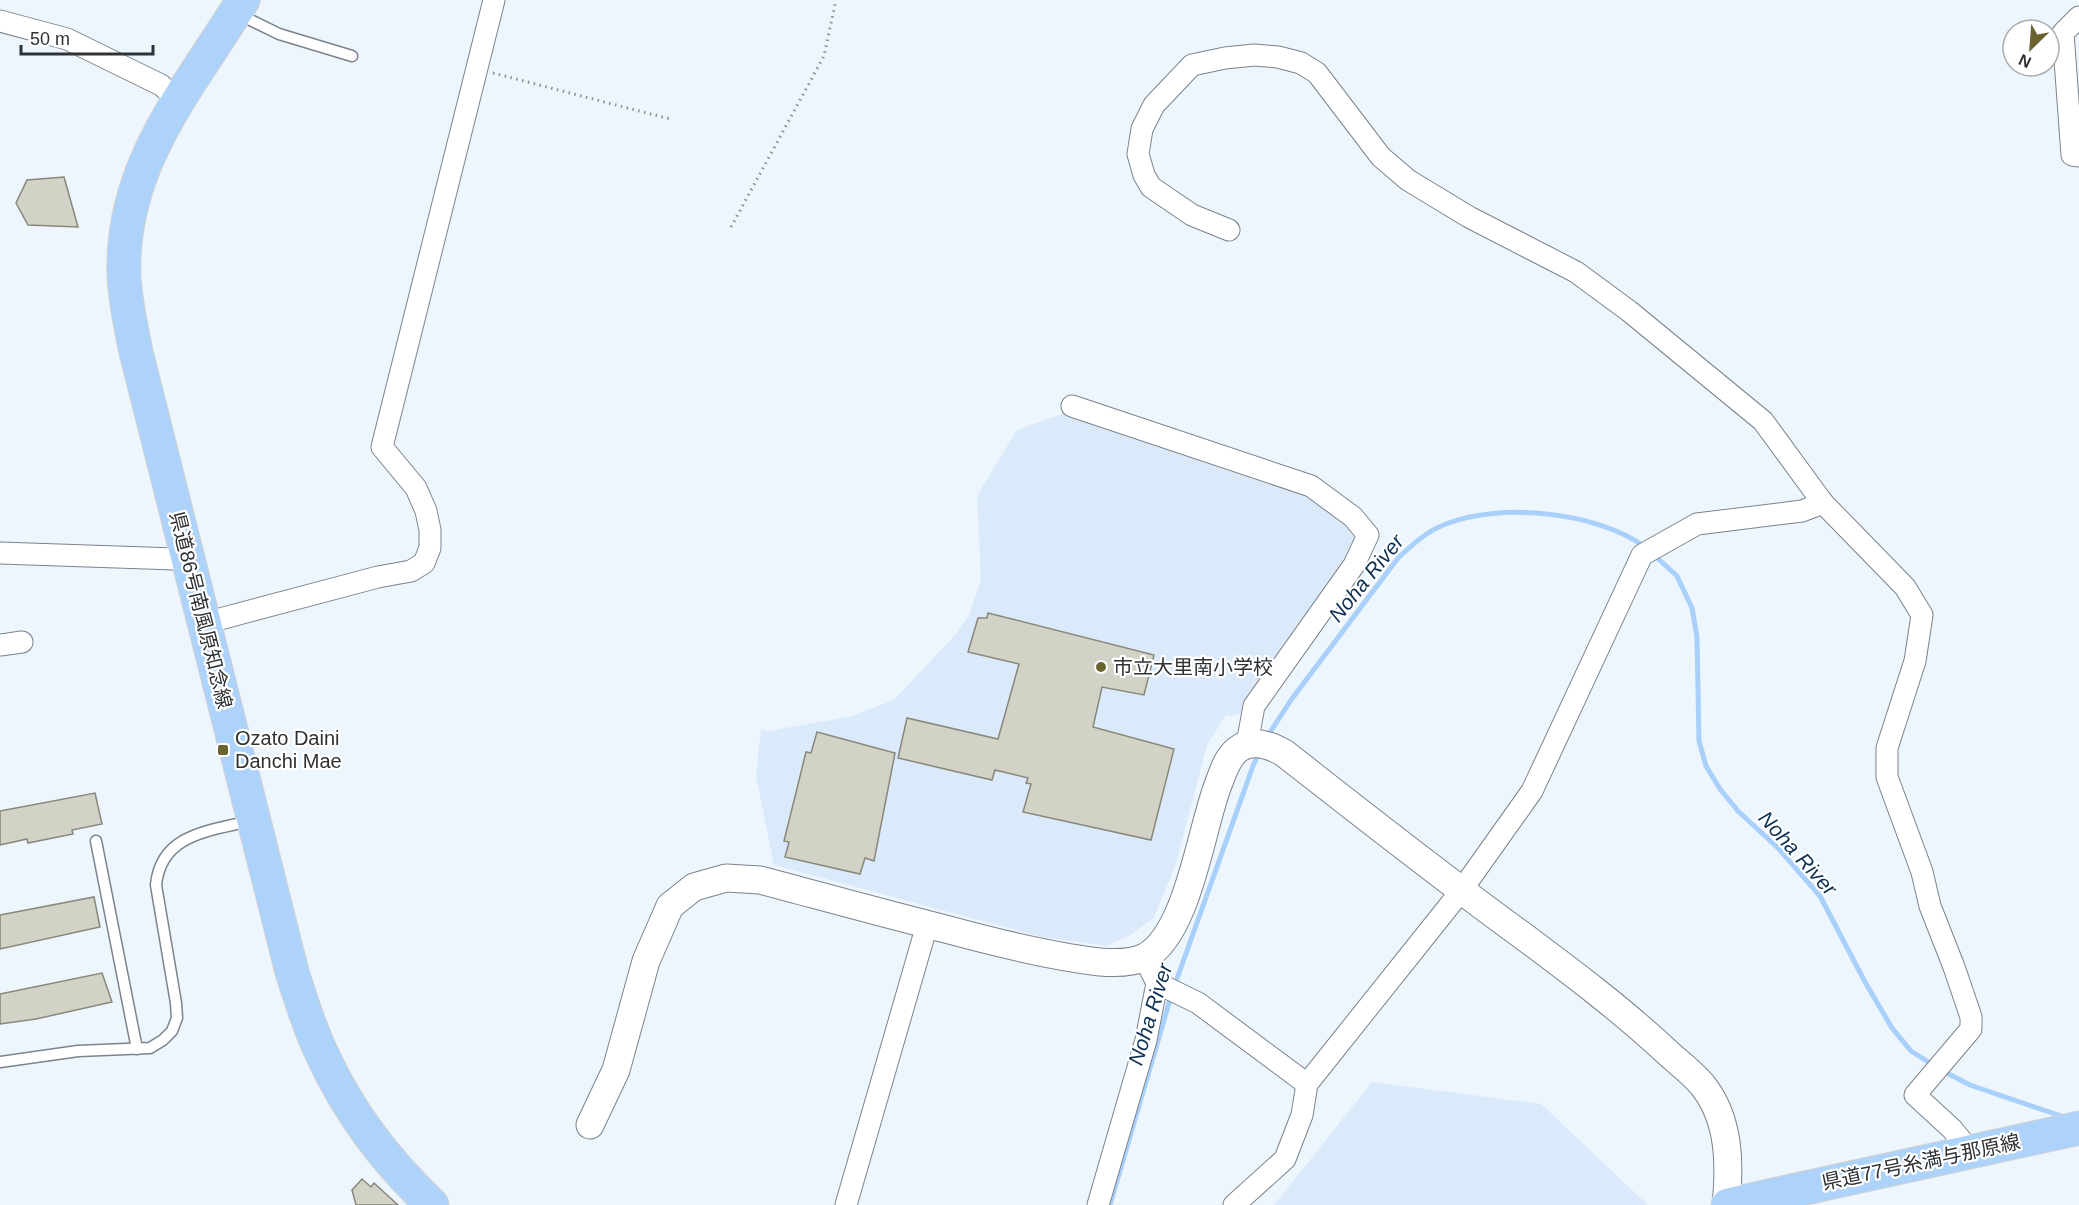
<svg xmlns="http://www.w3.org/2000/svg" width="2079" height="1205" viewBox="0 0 2079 1205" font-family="Helvetica,'Noto Sans JP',sans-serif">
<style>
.built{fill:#dbeafa}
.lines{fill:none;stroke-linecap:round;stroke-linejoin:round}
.stream{stroke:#a9d0fa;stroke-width:5}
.building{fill:#d3d2c6;stroke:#88877b;stroke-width:1.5}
.service-casing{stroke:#7b838c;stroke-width:13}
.minor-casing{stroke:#7b838c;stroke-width:23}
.tertiary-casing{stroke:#7b838c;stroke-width:29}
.primary-casing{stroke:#d1d2d3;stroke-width:35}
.path{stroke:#898f94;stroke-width:3;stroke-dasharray:1.5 4.5;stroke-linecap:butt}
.service{stroke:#fff;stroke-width:10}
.minor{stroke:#fff;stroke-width:21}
.tertiary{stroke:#fff;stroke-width:27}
.primary{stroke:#add3fb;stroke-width:33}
.poi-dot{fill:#6a6431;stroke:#fff;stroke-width:2}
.labels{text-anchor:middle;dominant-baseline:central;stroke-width:4.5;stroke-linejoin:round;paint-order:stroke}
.street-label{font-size:20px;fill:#2e3235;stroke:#fff}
.poi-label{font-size:20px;fill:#2e3235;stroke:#fff;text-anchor:start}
.water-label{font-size:21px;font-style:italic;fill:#0e3052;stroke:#fff}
</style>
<rect width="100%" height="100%" fill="#edf5fd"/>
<g class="built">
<path d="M1068 412 1309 492 1352 525 1357 542 1247 711 1231 716 1226 715 1207 745 1175 867 1154 917 1132 934 1107 946 1042 937 774 865 756 775 761 729 768 731 849 717 894 700 956 634 969 615 981 580 977 496 1017 430Z"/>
<path d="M1372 1082 1541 1104 1648 1205H1274Z"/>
</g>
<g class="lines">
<g class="stream">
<path d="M1654 555 1677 576 1692 608 1697 637 1699 741 1706 766 1720 789 1738 811 1779 849 1820 896 1865 982 1892 1028 1911 1051 1933 1065"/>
<path d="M1267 737 1291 700 1398 558C1413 544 1427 531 1446 524 1500 502 1598 512 1645 547"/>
<path d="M1174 987 1253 766 1260 751"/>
<path d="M1941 1070 1970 1085 2064 1117"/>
<path d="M1110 1205 1171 996"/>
</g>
</g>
<g class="building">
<path d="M64 177 78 227 28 225 16 203 27 180Z"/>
<path d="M988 613 1154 655 1144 695 1102 687 1093 727 1174 749 1151 840 1023 812 1031 784 1026 783 1028 778 995 770 992 780 898 758 907 718 998 739 1019 664 968 652 978 618H987Z"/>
<path d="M817 732 895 753 874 861 865 858 860 874 785 857 789 842 784 841 806 752 811 753Z"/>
<path d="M95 793 102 824 72 830 73 834 28 843 27 839 0 845V811Z"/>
<path d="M94 897 100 927 0 949V915Z"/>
<path d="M102 973 112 1002 36 1019 0 1024V994Z"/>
<path d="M362 1179 371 1187 374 1183 398 1205H356L352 1190Z"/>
</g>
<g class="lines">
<defs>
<g id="service">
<path d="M238 14 279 34 352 56"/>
<path d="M96 841 137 1049"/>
<path d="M0 1062 78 1051 150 1048 163 1040 172 1031 177 1018 176 1003 156 885C161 834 209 831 250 821"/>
</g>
<g id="minor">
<path d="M2079 17 2063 33 2072 155 2079 156"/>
<path d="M0 21 67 39 161 85 178 100"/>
<path d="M1229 230 1192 215 1151 187 1144 175 1138 154 1142 129 1154 105 1192 65 1225 58 1254 55 1278 57 1301 63 1317 73 1381 157 1408 180 1469 217 1576 272 1629 311 1763 421 1823 503 1905 587 1922 615 1915 661 1887 748V777L1922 872 1930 906 1954 967 1971 1017V1029L1915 1095 1952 1129 1961 1140 1962 1153"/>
<path d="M1072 406 1311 486 1353 517 1368 535 1354 565 1254 706 1247 744"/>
<path d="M0 553 175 559 189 557"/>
<path d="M205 623 378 577 411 571 424 563 430 548V530L426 511 416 488 382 447 494 0"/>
<path d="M0 645 22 642"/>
<path d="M1157 983 1198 1003 1307 1084"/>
<path d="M846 1205 927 925"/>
<path d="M1098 1205 1146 1040 1157 983 1144 957"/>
<path d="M1234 1205 1285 1159 1302 1115 1307 1084 1461 891 1532 791 1642 555 1697 524 1802 511 1823 503"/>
</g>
<path id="tertiary" d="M590 1125 616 1070 646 961 670 906 694 887 726 878 760 880C824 897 889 915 953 931 1001 944 1050 956 1100 962 1113 963 1133 963 1145 957 1188 934 1201 829 1218 785 1223 772 1227 758 1237 750 1252 738 1270 745 1284 753 1362 814 1439 875 1519 933 1570 971 1621 1009 1668 1053 1680 1064 1695 1075 1704 1087 1730 1121 1730 1165 1726 1205"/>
<g id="primary">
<path d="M243 0C189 88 120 165 124 276 125 301 131 327 136 352L292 972C301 999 309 1028 322 1054 349 1113 385 1160 432 1205"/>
<path d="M1728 1205 2079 1128"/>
</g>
</defs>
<use href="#service" class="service-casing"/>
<use href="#minor" class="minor-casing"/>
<use href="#tertiary" class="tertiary-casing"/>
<use href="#primary" class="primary-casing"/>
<g class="path">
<path d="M493 73 670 119"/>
<path d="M731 227 824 56 836 0"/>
</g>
<use href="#service" class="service"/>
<use href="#minor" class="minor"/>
<use href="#tertiary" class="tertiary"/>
<use href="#primary" class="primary"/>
</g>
<g class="poi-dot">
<circle cx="1101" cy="667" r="6"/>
<rect x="217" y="744" width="12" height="12" rx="3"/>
</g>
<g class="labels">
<g class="street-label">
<text transform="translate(201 610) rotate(76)">県道86号南風原知念線</text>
<text transform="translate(1921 1162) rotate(-12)">県道77号糸満与那原線</text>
</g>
<g class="poi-label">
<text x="1113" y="667">市立大里南小学校</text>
<text x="235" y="738">Ozato Daini<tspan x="235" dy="23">Danchi Mae</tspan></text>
</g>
<g class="water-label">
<text transform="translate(1366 578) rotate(-51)">Noha River</text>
<text transform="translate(1798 853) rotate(48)">Noha River</text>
<text transform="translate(1150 1014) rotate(-73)">Noha River</text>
</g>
</g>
<g transform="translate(2031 48) rotate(205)"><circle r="28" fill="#ffffff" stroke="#abadae" stroke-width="1.5"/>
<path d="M0-4.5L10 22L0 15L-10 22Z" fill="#6a6431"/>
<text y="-9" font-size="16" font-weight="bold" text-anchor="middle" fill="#2e3235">N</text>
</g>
<path d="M21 45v9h132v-9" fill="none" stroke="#2e3235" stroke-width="3"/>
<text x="30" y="45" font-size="18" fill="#2e3235" stroke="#ffffff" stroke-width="4.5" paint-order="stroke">50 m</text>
</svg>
